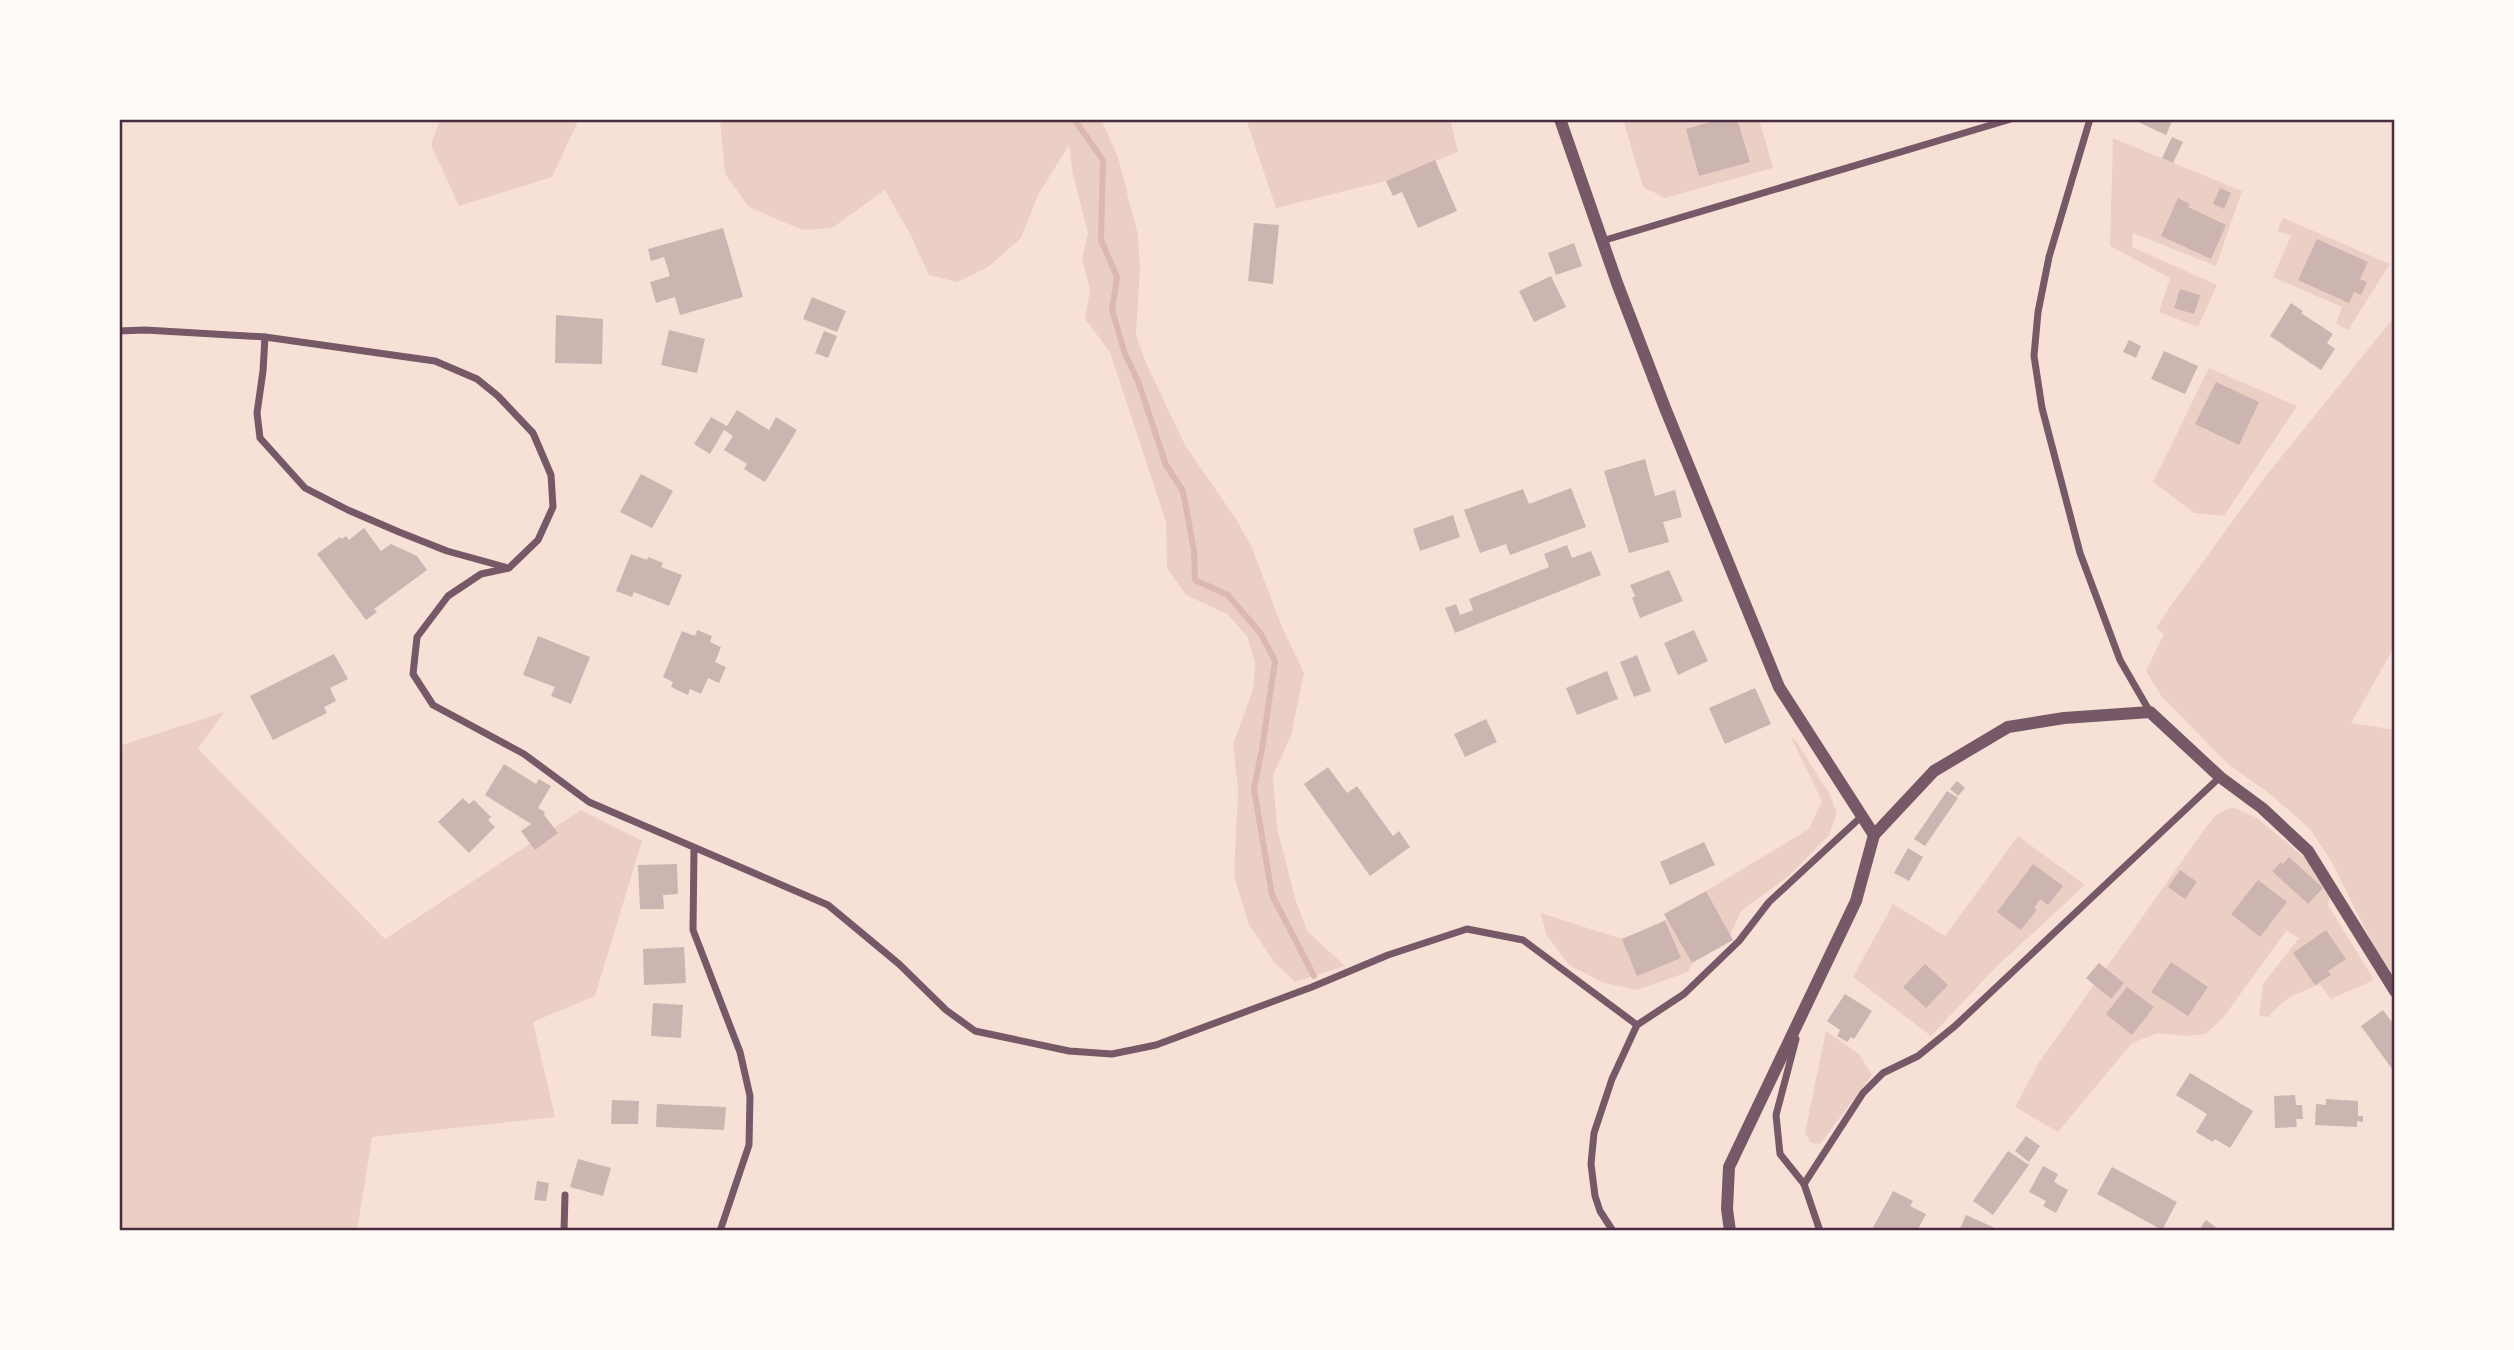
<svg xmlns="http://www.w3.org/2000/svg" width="2514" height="1350" viewBox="0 0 2514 1350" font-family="'Open Sans',sans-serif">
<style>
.green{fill:#ebcfc5}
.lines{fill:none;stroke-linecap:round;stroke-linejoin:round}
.stream{stroke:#dcb8b0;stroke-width:6}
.building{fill:#ccb4b1}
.minor{stroke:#755966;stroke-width:7}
.tertiary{stroke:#755966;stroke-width:12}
.neatline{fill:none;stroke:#4a2c40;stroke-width:2.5}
</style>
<rect width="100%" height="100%" fill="#f7e1d7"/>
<g class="green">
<path d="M440 119H579L552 177 459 206 431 145Z"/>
<path d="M720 119H1101L1118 157 1138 235 1140 270 1136 335 1146 363 1185 445 1236 519 1252 548 1282 627 1304 673 1291 736 1273 775 1277 828 1295 898 1307 931 1345 966 1295 982 1275 963 1249 925 1234 876 1238 790 1233 744 1253 690 1255 663 1247 636 1227 614 1186 595 1167 568 1166 522 1110 352 1085 319 1090 290 1082 259 1088 233 1073 175 1069 145 1038 195 1021 238 988 267 957 282 929 275 910 234 885 190 832 228 804 230 778 220 748 206 725 174Z"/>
<path d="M1246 119H1450L1458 152 1386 181 1276 208Z"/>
<path d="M1623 119H1759L1773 168 1665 198 1643 187Z"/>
<path d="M2113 138 2242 191 2216 266 2133 233 2132 247 2217 285 2198 327 2159 312 2170 278 2110 246Z"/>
<path d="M2283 218 2390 264 2348 330 2336 324 2342 307 2273 277 2291 236 2277 231Z"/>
<path d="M2395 316V646L2351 723 2395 730V977L2373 944 2330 859 2309 828 2270 794 2228 764 2162 697 2146 671 2164 634 2156 628 2170 607 2261 482Z"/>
<path d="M2209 368 2297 406 2224 516 2194 513 2153 482Z"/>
<path d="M224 712 198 749 385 939 581 810 642 841 595 996 533 1022 555 1117 372 1137 357 1231H119V746Z"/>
<path d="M1791 737 1796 741 1830 795 1837 813 1829 835 1790 875 1741 911 1730 935 1706 891 1809 829 1822 801Z"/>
<path d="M2232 807 2257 818 2305 858 2330 894 2328 905 2374 980 2331 999 2320 984C2299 993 2282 998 2269 1017L2259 1016 2263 984 2299 938 2286 931 2223 1018 2205 1034 2185 1036 2158 1033 2132 1043 2058 1132 2015 1107 2038 1064 2206 827 2217 814Z"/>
<path d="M2018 836 2085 885 1995 968 1931 1036 1853 977 1893 904 1945 936Z"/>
<path d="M1541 913 1622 939 1667 919 1692 963 1688 972 1637 990 1604 983 1569 965 1546 934Z"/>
<path d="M1826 1031 1859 1054 1872 1075 1820 1144 1811 1143 1805 1133Z"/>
</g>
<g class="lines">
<path class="stream" d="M1074 119 1103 160 1101 240 1117 277 1112 310 1125 354 1138 381 1166 465 1183 491 1194 551 1195 580 1228 595 1261 634 1275 661 1262 749 1254 789 1272 895 1314 976"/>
</g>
<g class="building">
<path d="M1720 119H1737L1750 162 1699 176 1686 129Z"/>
<path d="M2139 119H2173L2166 135 2138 122Z"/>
<path d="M2172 137 2183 142 2173 163 2162 158Z"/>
<path d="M1435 160 1457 211 1418 228 1402 192 1393 196 1386 181Z"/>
<path d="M2220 188 2231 193 2224 209 2213 204Z"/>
<path d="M2178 198 2190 204 2188 207 2226 225 2211 259 2161 236Z"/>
<path d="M1254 223 1279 225 1273 284 1248 281Z"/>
<path d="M723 228 743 297 680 315 675 297 656 303 650 282 670 276 664 257 651 261 648 249Z"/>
<path d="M2317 239 2368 262 2360 279 2367 282 2361 295 2354 292 2349 303 2298 280Z"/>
<path d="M1574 243 1582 266 1556 275 1548 253Z"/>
<path d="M1551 276 1566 307 1534 322 1519 291Z"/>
<path d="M2180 289 2200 295 2194 314 2174 308Z"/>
<path d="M812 297 846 311 837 332 803 319Z"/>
<path d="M2291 303 2303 311 2301 313 2333 334 2327 343 2335 349 2321 370 2270 336Z"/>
<path d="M556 315 603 319 602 364 555 363Z"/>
<path d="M669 330 705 339 697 373 661 365Z"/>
<path d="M824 331 837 336 828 358 815 353Z"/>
<path d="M2129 340 2141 346 2136 358 2123 352Z"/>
<path d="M2164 351 2198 366 2185 394 2151 379Z"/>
<path d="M2216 382 2259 402 2239 445 2195 424Z"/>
<path d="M737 410 769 430 776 417 797 430 765 482 744 469 747 464 724 450 733 436 724 430 710 454 694 444 711 417 727 426Z"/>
<path d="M1645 459 1655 496 1675 490 1682 517 1663 522 1669 542 1629 553 1604 471Z"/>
<path d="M641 474 673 491 652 528 620 512Z"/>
<path d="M1571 488 1586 527 1510 555 1506 544 1480 553 1464 510 1523 489 1529 504Z"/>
<path d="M1453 515 1460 537 1420 551 1413 529Z"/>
<path d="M364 528 381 551 391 544 417 556 427 570 374 609 377 612 366 620 317 554 340 537 342 539 346 536 349 540Z"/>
<path d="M1567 545 1572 558 1591 551 1601 575 1455 633 1445 608 1456 604 1460 615 1473 610 1469 599 1549 567 1544 554Z"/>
<path d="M631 554 647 560 648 557 663 563 661 567 682 575 669 606 634 592 632 597 616 591Z"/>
<path d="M1669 570 1683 601 1640 618 1632 598 1635 596 1630 585Z"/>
<path d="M697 630 712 636 710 642 721 647 715 662 726 667 719 683 708 678 701 694 690 689 688 695 671 687 673 682 663 677 682 631 695 636Z"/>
<path d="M1694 630 1708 661 1678 675 1664 643Z"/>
<path d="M538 636 590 657 571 704 551 696 555 687 523 675Z"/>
<path d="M334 654 348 679 330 688 336 701 324 707 327 713 273 740 250 696Z"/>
<path d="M1637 655 1651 691 1634 697 1620 662Z"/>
<path d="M1607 671 1618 699 1577 715 1566 688Z"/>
<path d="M1755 688 1771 724 1725 744 1709 708Z"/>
<path d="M1486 719 1497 742 1465 757 1454 734Z"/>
<path d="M504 764 536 784 539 779 551 786 538 808 545 812 544 815 558 833 535 850 521 831 531 824 485 795Z"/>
<path d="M1328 767 1347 793 1357 786 1393 836 1399 831 1410 847 1370 876 1304 784Z"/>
<path d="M1957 781 1965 788 1958 796 1950 789Z"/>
<path d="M1947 791 1958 798 1925 846 1914 839Z"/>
<path d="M463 798 469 804 474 800 491 817 488 820 495 827 469 853 438 822Z"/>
<path d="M1704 842 1715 865 1670 885 1660 862Z"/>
<path d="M1908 848 1923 857 1909 881 1894 873Z"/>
<path d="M2289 857 2323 888 2308 904 2272 871 2281 862 2283 864Z"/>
<path d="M677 864 678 894 663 895 664 909H640L638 865Z"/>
<path d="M2033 864 2063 886 2048 905 2040 899 2034 908 2037 910 2021 930 1997 912Z"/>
<path d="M2180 870 2197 882 2185 899 2168 887Z"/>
<path d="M2258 880 2287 902 2260 937 2231 914Z"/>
<path d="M1706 891 1733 940 1692 963 1664 914Z"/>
<path d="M1665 921 1681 958 1637 976 1622 939Z"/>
<path d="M2326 930 2346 959 2328 971 2331 975 2315 985 2293 953Z"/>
<path d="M684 947 686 983 644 985 643 949Z"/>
<path d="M2171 962 2208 987 2188 1016 2151 992Z"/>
<path d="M2099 963 2124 983 2111 999 2086 978Z"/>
<path d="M1925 964 1948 985 1926 1008 1903 987Z"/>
<path d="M2127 987 2154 1007 2132 1035 2106 1014Z"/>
<path d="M1845 994 1872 1011 1854 1039 1851 1037 1847 1042 1837 1036 1840 1030 1827 1021Z"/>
<path d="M653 1003 683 1005 681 1038 651 1036Z"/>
<path d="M2383 1010 2395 1026V1073L2361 1026Z"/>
<path d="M2190 1073 2253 1111 2230 1148 2215 1139 2213 1142 2196 1132 2207 1114 2176 1095Z"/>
<path d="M2295 1095 2296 1105H2302L2303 1119H2296L2297 1127 2275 1128 2274 1096Z"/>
<path d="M2326 1099 2358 1101V1116H2363V1122L2357 1121V1127L2315 1125 2316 1104 2326 1105Z"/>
<path d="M612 1100 639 1101 638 1124H611Z"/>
<path d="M657 1104 726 1107 724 1130 656 1127Z"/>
<path d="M2026 1136 2040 1146 2029 1162 2015 1151Z"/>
<path d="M2008 1151 2029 1165 1993 1215 1973 1201Z"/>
<path d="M578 1159 611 1168 603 1196 570 1187Z"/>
<path d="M2043 1166 2058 1174 2054 1182 2068 1190 2056 1213 2043 1206 2046 1201 2029 1192Z"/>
<path d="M2112 1167 2177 1202 2162 1230 2097 1194Z"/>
<path d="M537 1181 549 1183 546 1201 534 1200Z"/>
<path d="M1893 1191 1913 1201 1910 1206 1926 1214 1917 1231H1871Z"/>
<path d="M1966 1215 1995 1228 1994 1231H1959Z"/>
<path d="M2206 1220 2221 1231H2198Z"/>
</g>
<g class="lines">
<g class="minor">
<path d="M2090 119 2049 257 2038 312 2034 356 2042 408 2080 553 2120 660 2150 712"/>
<path d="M1602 241 2011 119"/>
<path d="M119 331 145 330 265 337 435 361 477 379 498 396 533 433 551 475 553 507 538 540 509 568 481 574 448 596 417 637 413 674 433 705 524 754 589 802 828 905 899 964 946 1010 975 1031 1069 1051 1112 1054 1156 1045 1312 987 1388 955 1467 929 1523 940 1637 1025"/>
<path d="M265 337 263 371 257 413 260 438 305 488 348 510 399 532 447 551 505 567"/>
<path d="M694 848 693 930 740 1052 750 1096 749 1145 720 1231"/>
<path d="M1796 1039 1776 1115 1780 1154 1804 1184 1820 1231"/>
<path d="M1804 1184 1863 1093 1883 1073 1918 1056 1955 1026 2220 777"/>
<path d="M564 1231 565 1195"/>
<path d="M1613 1231 1600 1211 1595 1196 1591 1164 1594 1133 1612 1079 1637 1025 1684 994 1739 941 1769 902 1862 816"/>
</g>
<g class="tertiary">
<path d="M1560 119 1617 283 1665 408 1779 687 1874 835 1934 771 2008 727 2064 718 2150 712 2220 777 2262 808 2308 851 2395 991"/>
<path d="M1730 1231 1727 1209 1729 1167 1856 901 1874 835"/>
</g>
</g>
<rect width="2514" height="1350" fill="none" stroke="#fffaf5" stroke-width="242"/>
<rect x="121" y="121" width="2272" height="1108" class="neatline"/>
</svg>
